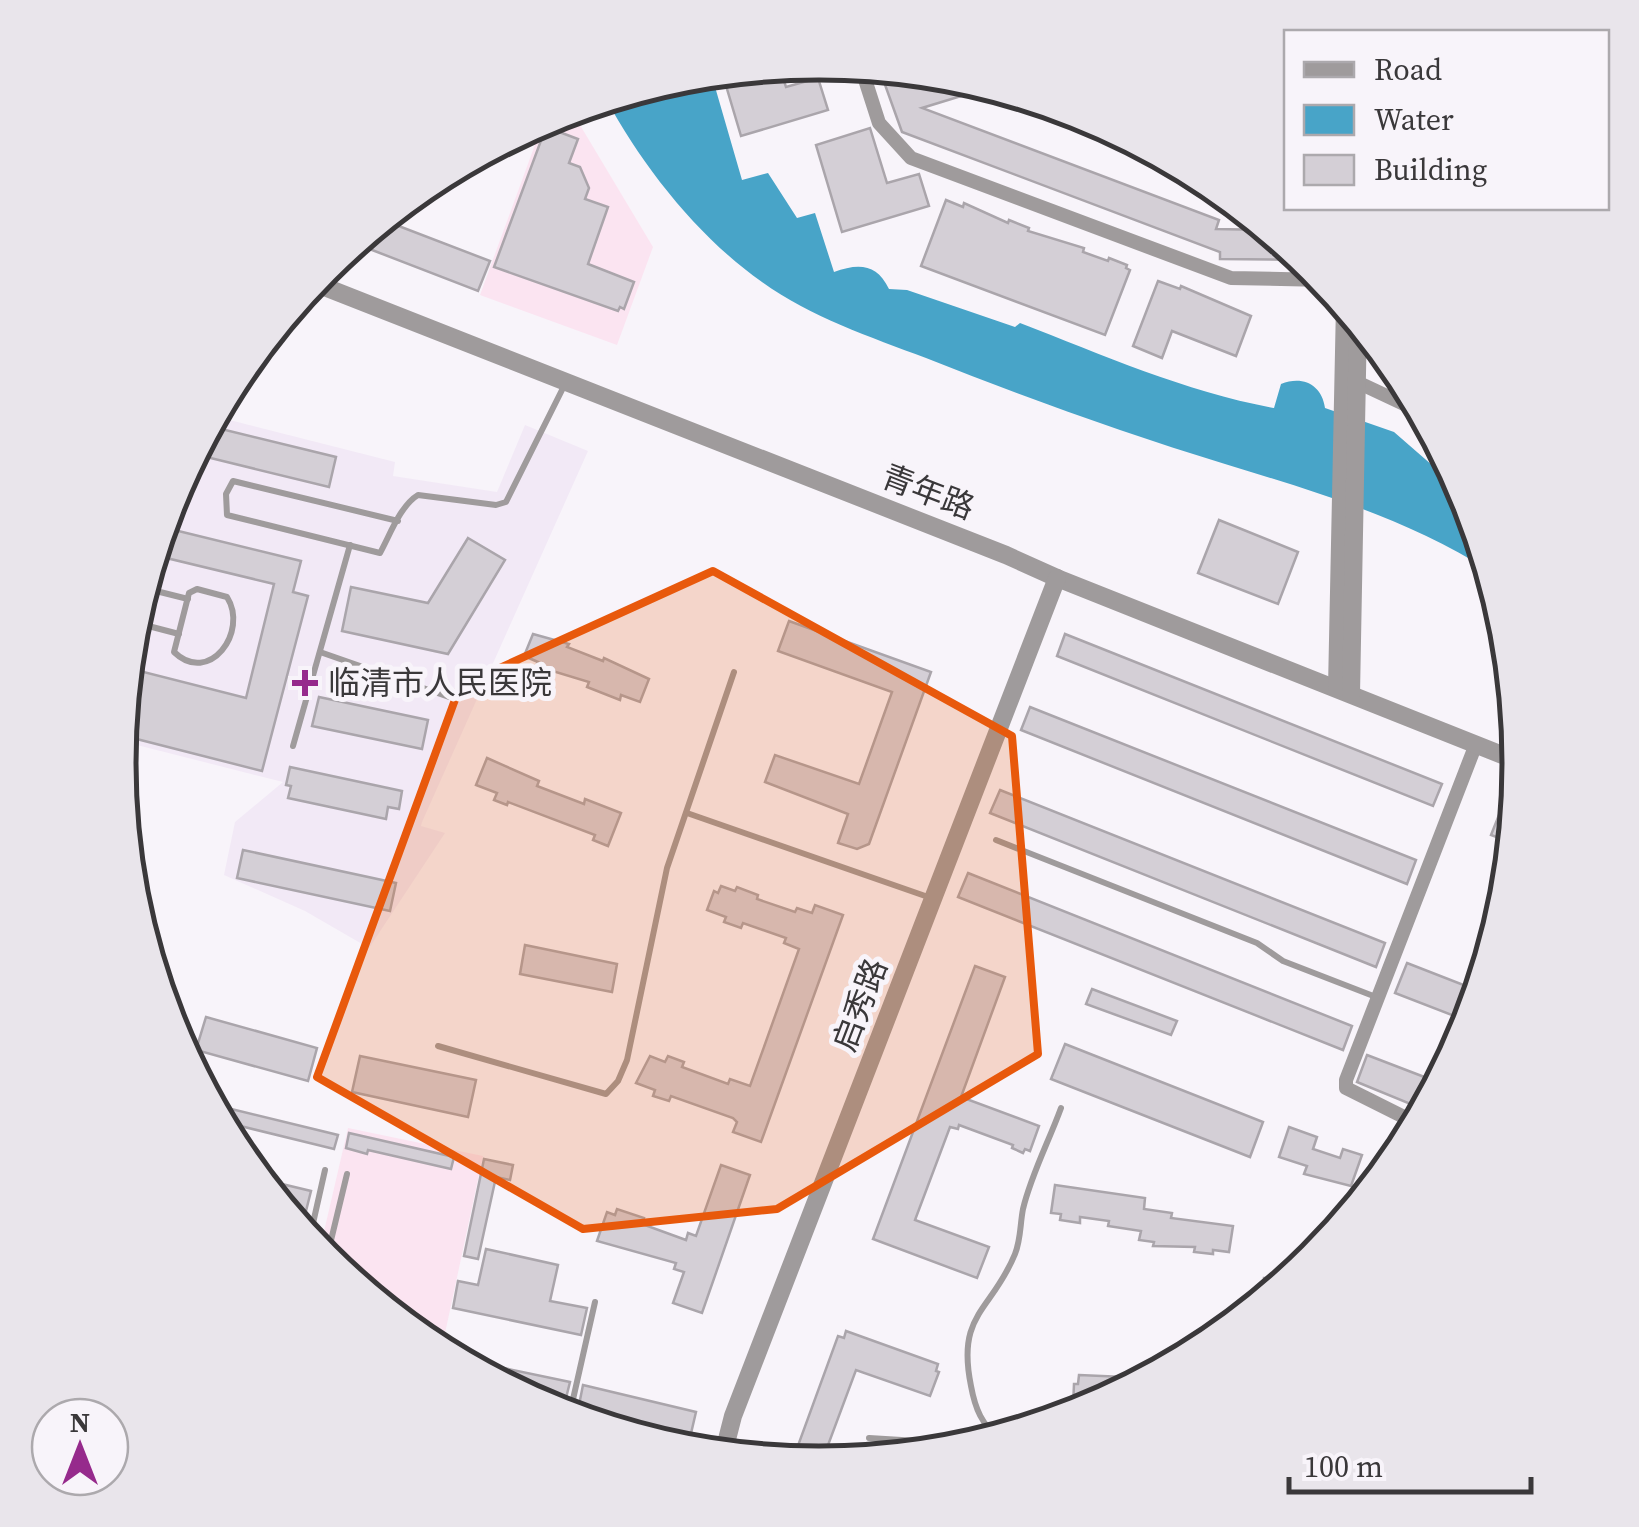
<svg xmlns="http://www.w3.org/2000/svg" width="1639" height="1527" viewBox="0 0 1639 1527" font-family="'Source Serif 4','Noto Sans SC',serif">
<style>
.commercial{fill:#fbe4f1}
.built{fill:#f2e9f6}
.water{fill:#48a4c8}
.building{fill:#d4cfd6;stroke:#aaa5ab;stroke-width:2.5}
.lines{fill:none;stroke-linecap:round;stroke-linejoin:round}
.service{stroke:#9f9b9c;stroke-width:6}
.minor{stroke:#9f9b9c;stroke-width:14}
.tertiary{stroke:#9f9b9c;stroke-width:18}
.marked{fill:#e8590c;fill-opacity:0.2;stroke:#e8590c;stroke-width:8;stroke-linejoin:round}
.poi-dot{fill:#962a8c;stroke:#f8f4fa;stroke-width:4}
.labels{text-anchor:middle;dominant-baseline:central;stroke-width:10;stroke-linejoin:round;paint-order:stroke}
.street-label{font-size:32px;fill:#3a383a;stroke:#f8f4fa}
.poi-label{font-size:32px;fill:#3a383a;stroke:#f8f4fa;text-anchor:start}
.rim{fill:none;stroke:#3a383a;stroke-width:5}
</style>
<rect width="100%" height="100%" fill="#f8f4fa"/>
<g class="commercial">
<path d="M559 113 577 120 653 247 617 345 480 295 544 120Z"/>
<path d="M348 1128 483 1156 441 1352 319 1253Z"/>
</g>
<path class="built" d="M214 416 395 462 393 476 497 492 525 425 588 451 422 822 421 826 445 833 369 948 305 911 224 875 235 822 283 782 121 741 132 626 172 495Z"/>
<path class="water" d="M711 73 742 180 768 173 797 218 815 213 834 272C859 263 877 264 889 289L907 290 1015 327 1020 323C1103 355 1186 392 1274 408L1281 384C1303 375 1322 385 1325 408L1394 432 1448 479 1463 488 1490 571C1408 519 1317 492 1225 464 1124 433 1024 397 926 358 870 337 811 317 762 282 698 237 643 167 606 99L683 76Z"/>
<g class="building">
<path d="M779 66 786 87 818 78 828 110 741 136 722 72Z"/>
<path d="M879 68 915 72 917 81 938 74 963 78 968 94 922 108 1219 220 1216 229 1269 230 1305 260 1220 259V252L902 132Z"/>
<path d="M546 127 578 139 569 163 580 167 589 188 585 199 608 207 588 264 634 282 624 309 620 307 618 311 494 267Z"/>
<path d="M870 128 887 183 919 174 929 206 842 232 816 145Z"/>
<path d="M946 200 963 207 964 203 1008 223 1009 220 1029 228 1028 231 1084 248 1083 252 1108 261 1109 258 1127 265 1126 268 1130 270 1105 335 921 266Z"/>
<path d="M383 220 490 261 478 291 354 243Z"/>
<path d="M1158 281 1180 289 1181 286 1251 316 1236 356 1172 331 1162 358 1133 346Z"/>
<path d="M209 426 336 457 329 487 194 454Z"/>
<path d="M1219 520 1298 552 1278 604 1198 573Z"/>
<path d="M162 527 301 561 293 592 308 596 262 771 121 735 128 668 246 698 274 584 154 555Z"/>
<path d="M468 538 505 560 448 654 342 631 351 587 428 603Z"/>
<path d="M789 621 931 672 869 844 857 849 838 843 848 814 765 782 775 755 859 784 892 692 778 651Z"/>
<path d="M533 634 569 644 567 647 603 661 604 658 649 679 640 702 621 695 620 700 587 687 589 682 536 666 538 662 524 656Z"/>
<path d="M1065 634 1442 784 1433 806 1057 656Z"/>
<path d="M319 697 428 720 422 749 312 726Z"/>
<path d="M1030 707 1416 860 1407 884 1021 730Z"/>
<path d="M487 758 539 781 537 786 584 804 585 799 621 813 608 846 593 840 595 835 508 802 507 805 494 800 497 793 476 785Z"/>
<path d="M290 767 402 791 399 809 388 807 386 819 288 798 291 786 286 785Z"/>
<path d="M1000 790 1385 943 1376 967 990 813Z"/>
<path d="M1501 810 1515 816 1513 843 1491 835Z"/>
<path d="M243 850 396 883 390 911 237 878Z"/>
<path d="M968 873 1352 1026 1343 1050 958 897Z"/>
<path d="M721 886 735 891 737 887 758 895 757 899 795 912 797 908 812 913 815 905 843 915 761 1142 733 1132 737 1122 733 1118 671 1096 669 1101 653 1096 655 1090 636 1083 650 1056 665 1062 668 1056 684 1062 682 1067 728 1084 730 1079 750 1086 799 949 784 943 786 938 743 923 741 928 724 922 726 917 707 910 714 891 718 893Z"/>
<path d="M525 945 617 964 612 992 520 974Z"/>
<path d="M1407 963 1479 991 1470 1022 1395 993Z"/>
<path d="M975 966 1005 977 961 1097 1039 1126 1030 1151 1025 1149 1023 1153 1012 1148 1013 1145 959 1125 958 1129 950 1127 915 1220 989 1247 977 1278 873 1239Z"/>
<path d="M1092 989 1177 1021 1171 1035 1086 1004Z"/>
<path d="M206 1017 317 1048 308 1081 196 1050Z"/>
<path d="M1065 1044 1263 1122 1250 1157 1051 1079Z"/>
<path d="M1367 1055 1440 1083 1425 1110 1357 1082Z"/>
<path d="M360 1056 476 1080 468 1117 352 1092Z"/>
<path d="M219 1106 338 1135 334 1149 220 1121 217 1115Z"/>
<path d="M1289 1127 1317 1137 1313 1149 1340 1158 1343 1149 1362 1155 1351 1186 1304 1174 1307 1166 1279 1157Z"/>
<path d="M349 1133 454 1157 451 1169 368 1150 367 1154 346 1148Z"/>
<path d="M484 1159 513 1165 510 1180 496 1177 478 1259 464 1256Z"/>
<path d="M721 1165 750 1175 702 1313 673 1303 684 1272 674 1269 676 1263 597 1241 607 1212 615 1215 617 1209 644 1218 642 1224 686 1240 688 1233 696 1236Z"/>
<path d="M257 1178 311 1191 305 1215 283 1209Z"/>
<path d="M1055 1185 1145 1198 1144 1209 1172 1213 1171 1218 1233 1226 1229 1252 1213 1250V1254L1194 1252 1195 1247 1153 1246 1154 1242 1139 1240 1141 1231 1108 1226 1109 1221 1080 1217V1223L1060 1220 1061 1214 1051 1213Z"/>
<path d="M486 1249 558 1265 550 1301 587 1308 581 1335 453 1308 458 1281 478 1285Z"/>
<path d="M1264 1278 1291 1279 1259 1306 1260 1286H1264Z"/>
<path d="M846 1331 938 1364 936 1371 939 1372 930 1396 856 1370 821 1464 792 1462 838 1336 844 1338Z"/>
<path d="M461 1359 570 1382 563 1410 540 1405 460 1362Z"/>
<path d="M1079 1375 1149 1378 1094 1408 1073 1407 1074 1384H1078Z"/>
<path d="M583 1385 696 1412 689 1442 577 1415Z"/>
</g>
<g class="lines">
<g class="service">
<path d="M978 83 989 98 1149 149"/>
<path d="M398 521 233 481 226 494 227 515 380 553C390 535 400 506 418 495L496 505 506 502 565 384"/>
<path d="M144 588 188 599"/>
<path d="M197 589 227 597C249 632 209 686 174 652L189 593Z"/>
<path d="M133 622 179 634"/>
<path d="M320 652 449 697"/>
<path d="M293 746 350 545"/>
<path d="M687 813 931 898"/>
<path d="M996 840 1257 943 1283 961 1376 997"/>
<path d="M438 1046 606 1094 618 1081 627 1060 667 868 734 672"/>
<path d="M309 1241 325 1170"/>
<path d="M326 1261 347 1174"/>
<path d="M569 1417 595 1302"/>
<path d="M869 1438 918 1441 986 1429"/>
<path d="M1000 1438C982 1426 975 1408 971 1386 956 1313 992 1311 1015 1254 1021 1239 1020 1224 1023 1209 1031 1175 1049 1141 1061 1108"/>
</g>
<g class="minor">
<path d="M861 67 879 123 911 158 1231 278 1325 280"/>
<path d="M1357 382 1423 413"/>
<path d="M1418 1124 1346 1088V1080L1476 744"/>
</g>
<g class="tertiary">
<path d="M312 282 1006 555 1057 578 1520 762"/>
<path d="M1337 688 1345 304"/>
<path d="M1351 694 1358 320"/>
<path d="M723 1455 733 1416 1057 578"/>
</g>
</g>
<path class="marked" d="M713 571 1012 736 1038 1054 777 1209 583 1229 317 1077 460 686Z"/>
<path class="poi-dot" d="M300 668h10v10h10v10h-10v10h-10v-10h-10v-10h10z"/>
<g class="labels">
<g class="street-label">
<text transform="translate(928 492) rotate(21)">青年路</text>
<text transform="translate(860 1005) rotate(-69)">启秀路</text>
</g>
<g class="poi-label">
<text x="328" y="683">临清市人民医院</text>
</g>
</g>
<path d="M0 0H1639V1527H0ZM136 763a683 683 0 1 1 1366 0a683 683 0 1 1-1366 0Z" fill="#e9e5eb" fill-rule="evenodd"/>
<path class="rim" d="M136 763a683 683 0 1 1 1366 0a683 683 0 1 1-1366 0Z"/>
<rect x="1284" y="30" width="325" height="180" fill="#f8f4fa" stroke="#aca9ad" stroke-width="2.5"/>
<rect x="1304" y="62" width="50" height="15" fill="#9f9b9c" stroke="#aca9ad" stroke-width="2.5"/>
<text x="1374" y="80" font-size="30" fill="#3a383a">Road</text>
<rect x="1304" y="105" width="50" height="30" fill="#48a4c8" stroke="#aca9ad" stroke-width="2.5"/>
<text x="1374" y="130" font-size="30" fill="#3a383a">Water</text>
<rect x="1304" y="155" width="50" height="30" fill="#d4cfd6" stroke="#aca9ad" stroke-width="2.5"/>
<text x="1374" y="180" font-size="30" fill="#3a383a">Building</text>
<g transform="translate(80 1447)"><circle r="48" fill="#f8f4fa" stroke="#aca9ad" stroke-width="2.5"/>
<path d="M0-8L18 38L0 25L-18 38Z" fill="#962a8c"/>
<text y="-15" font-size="28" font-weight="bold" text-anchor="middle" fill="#3a383a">N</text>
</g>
<path d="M1289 1477v15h242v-15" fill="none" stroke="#3a383a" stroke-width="5"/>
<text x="1304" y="1477" font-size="30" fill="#3a383a" stroke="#f8f4fa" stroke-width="8" paint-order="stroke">100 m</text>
</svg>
